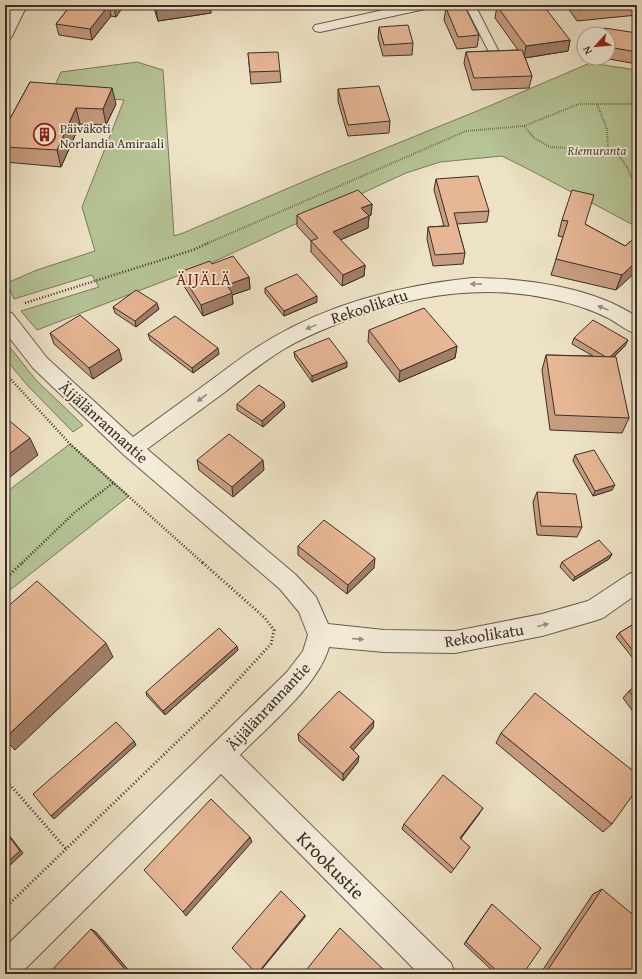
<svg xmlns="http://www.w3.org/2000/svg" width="642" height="979" viewBox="0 0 642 979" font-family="'Gentium Book Plus',serif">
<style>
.green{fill:#b6c496;stroke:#79795f}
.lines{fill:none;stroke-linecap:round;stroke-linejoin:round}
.lane-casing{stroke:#685b4f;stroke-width:2}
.street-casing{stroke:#685b4f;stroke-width:2}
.path-far2{stroke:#3c2e28;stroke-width:2;stroke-dasharray:0.5 1.5;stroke-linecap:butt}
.path-far1{stroke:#3c2e28;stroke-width:2.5;stroke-dasharray:1 2;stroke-linecap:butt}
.path{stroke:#3c2e28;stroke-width:3;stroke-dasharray:1 2.5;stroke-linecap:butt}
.lane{fill:#f3ecd9;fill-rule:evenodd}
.street{fill:#f3ecd9;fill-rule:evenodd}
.wall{fill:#c69d80;stroke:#3c2e28}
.shaded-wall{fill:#a17f68;stroke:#3c2e28}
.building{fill:#e6b695;stroke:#3c2e28}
.oneway{fill:#988d80}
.labels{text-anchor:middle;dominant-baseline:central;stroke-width:3.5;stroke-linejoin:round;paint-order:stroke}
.far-poi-label{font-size:13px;fill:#3c2e28;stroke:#f3ecd9;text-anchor:start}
.far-park-label{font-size:13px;font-style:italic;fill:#544c3e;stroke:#f3ecd9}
.street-label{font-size:16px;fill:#3c2e28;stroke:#f3ecd9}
.neighbourhood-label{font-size:17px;letter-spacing:1px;fill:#7a1f14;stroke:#f3ecd9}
.near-street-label{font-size:19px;fill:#3c2e28;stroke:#f3ecd9}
</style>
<rect width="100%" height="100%" fill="#ede2c5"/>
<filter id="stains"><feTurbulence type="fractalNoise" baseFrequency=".005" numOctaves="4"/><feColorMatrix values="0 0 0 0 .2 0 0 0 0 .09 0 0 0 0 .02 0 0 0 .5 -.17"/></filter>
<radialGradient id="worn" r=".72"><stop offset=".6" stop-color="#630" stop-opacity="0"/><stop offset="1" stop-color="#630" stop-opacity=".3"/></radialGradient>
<g class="green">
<path d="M137 62 163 70 174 236 183 233 312 178 487 107 590 63 637 70V227L530 170 502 156 440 162 406 173 211 263 37 330 21 311 99 287 92 275 14 299 7 283 37 270 95 251 82 207 124 100 51 94 61 72Z"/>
<path d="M5 341 36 380 83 425 73 432 28 386 8 362 5 358Z"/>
<path d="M70 444 129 496 5 594V493Z"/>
</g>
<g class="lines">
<defs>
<g id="lane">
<path d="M234 5H244C241 9 239 9 234 8Z"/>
<path d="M465 5H475L500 54 499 56 495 57 490 54Z"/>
</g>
<g id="street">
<path d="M13 5H27L12 36 10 39 5 40V22Z"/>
<path d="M406 5H432L430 8 425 9 320 32 315 31 313 28 315 25 320 24Z"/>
<path d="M472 278C523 278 594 287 637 317V334C626 331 618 323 608 318 590 309 571 303 551 299 484 284 419 294 355 317 331 326 306 336 284 349 263 362 244 377 225 392 199 411 173 430 147 449L296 575 316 597 328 624 384 630 455 631 542 614 588 601 629 574 637 571V594L603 618 594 621 542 636 455 653 384 652 329 647C318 686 268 726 240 755L451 963 455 974H419L221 774 20 974H5V947L287 672 303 651 308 635 299 612 280 589 124 455 33 368 5 332V311L12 313 47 358 133 437C160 417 187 398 214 378 233 364 251 350 272 338 332 303 403 285 472 278Z"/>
</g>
</defs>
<use href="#lane" class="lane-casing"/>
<use href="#street" class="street-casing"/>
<g class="path-far2">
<path d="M597 104 607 129 608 150C629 160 625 169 637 185"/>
<path d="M5 116H13"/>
<path d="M524 126 534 138 550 147 608 150"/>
<path d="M206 244 466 131 524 126 579 104H637"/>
</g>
<g class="path-far1">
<path d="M25 303 193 250 208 243"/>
<path d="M5 373 70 444 203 563"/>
<path d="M22 563 74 513 113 483"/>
</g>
<g class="path">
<path d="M5 579 23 562"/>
<path d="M5 779 66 849"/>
<path d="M5 908 211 709 271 644 274 630 265 618 202 562"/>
</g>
<use href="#lane" class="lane"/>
<use href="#street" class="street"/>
</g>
<g class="wall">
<path d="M71 5H124L116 17 111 16 92 40 59 35 56 24Z"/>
<path d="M153 5H210L211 13 158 21Z"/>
<path d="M566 5H637V15L577 21Z"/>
<path d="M497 6 570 40 568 51 525 58 532 76 529 88 472 90 464 63 466 52 518 50 495 18Z"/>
<path d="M446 8 479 35 477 47 457 49 444 20Z"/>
<path d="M379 27 413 43 412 55 383 56 378 38Z"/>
<path d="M637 33V64L603 58H608V34Z"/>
<path d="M248 53 280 71 281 82 251 84Z"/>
<path d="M30 82 116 104 106 125 80 124 61 167 5 162V128Z"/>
<path d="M338 89 390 121 389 133 348 136 338 101Z"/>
<path d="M436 179 489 211 487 222 457 224 465 253 463 264 433 266 427 239 428 227 444 226 434 190Z"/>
<path d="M372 204 371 215 369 216 368 228 340 240 365 265 364 276 342 286 311 252V241L297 226V215Z"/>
<path d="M562 220 585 224 625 246 637 236 616 290 551 275 563 237 558 236Z"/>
<path d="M212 264 249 277 250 289 232 295 233 304 203 316 182 283 180 272Z"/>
<path d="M265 288 317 302 284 316 265 293Z"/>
<path d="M113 307 159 309 136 327 115 313Z"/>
<path d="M369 330 457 346 455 358 399 382 368 342Z"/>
<path d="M50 333 122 360 93 379 54 344Z"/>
<path d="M148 334 219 354 193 373 150 340Z"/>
<path d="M574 338 625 346 614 357 629 418 622 433 550 430 542 370 546 355 593 356 572 344Z"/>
<path d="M294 352 347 367 312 382 295 358Z"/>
<path d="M237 404 285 407 263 427 237 410Z"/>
<path d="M575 455 612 490 593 496 573 461Z"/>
<path d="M197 460 264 470 233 497 199 470Z"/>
<path d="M537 492 582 527 577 537 537 535 533 502Z"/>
<path d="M298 546 374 568 347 594 298 555Z"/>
<path d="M612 554 609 559 573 581 560 567 562 562Z"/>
<path d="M637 622V662H636L616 637 619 633Z"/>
<path d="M238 650 165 715 147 696 146 692Z"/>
<path d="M637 686V717L623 698 629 691Z"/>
<path d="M373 728 353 750 358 762 343 781 299 741 298 734Z"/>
<path d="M501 733 612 824 603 832 496 743Z"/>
<path d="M479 814 460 839 470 847 451 873 402 829 404 824Z"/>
<path d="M602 889 637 974H540L593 894Z"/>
<path d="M492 904 523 974H496L464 944Z"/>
</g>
<g class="shaded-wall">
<path d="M109 5 111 16 92 40 90 29Z"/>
<path d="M113 5H124L116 17Z"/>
<path d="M188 5H210L211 13 158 21 156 10Z"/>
<path d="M570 40 568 51 524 58 526 46Z"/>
<path d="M112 88 116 104 106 125 103 109Z"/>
<path d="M76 108 80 124 61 167 57 150Z"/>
<path d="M372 204 371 215 360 220 361 208Z"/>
<path d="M369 216 368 228 333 243V232Z"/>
<path d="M637 261V271L616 290 622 275Z"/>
<path d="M365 265 364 276 342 286 343 275Z"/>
<path d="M249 277 250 289 232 295 233 304 203 316 201 305 227 285Z"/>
<path d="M317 296V302L284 316V311Z"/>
<path d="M157 303 159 309 136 327 135 321Z"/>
<path d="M628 340 625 346 606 364 609 358Z"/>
<path d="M457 346 455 358 399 382 400 371Z"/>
<path d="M218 348 219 354 193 373 192 368Z"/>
<path d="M119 349 122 360 93 379 89 368Z"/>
<path d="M347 362V367L312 382V376Z"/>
<path d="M284 402 285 407 263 427 262 421Z"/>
<path d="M30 438 38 455 5 481V457Z"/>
<path d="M263 460 264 470 233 497 232 487Z"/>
<path d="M615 485 612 490 593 496 595 491Z"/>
<path d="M612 554 609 559 573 581 575 577Z"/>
<path d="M375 558 374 568 347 594 348 585Z"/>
<path d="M106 643 113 657 15 750 5 740V738Z"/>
<path d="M237 646 238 650 165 715 163 711Z"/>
<path d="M374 721 373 728 350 754V747Z"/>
<path d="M134 741 136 745 54 819 51 816Z"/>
<path d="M359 756 358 762 343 781V774Z"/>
<path d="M483 808 479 814 457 844 460 838Z"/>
<path d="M5 830 23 853 5 870Z"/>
<path d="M250 837 252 842 186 916 183 912Z"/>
<path d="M305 915V917L258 974H257Z"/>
<path d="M91 929 96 932 132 974H129Z"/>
</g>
<g class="building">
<path d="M71 5H109L90 29 56 24Z"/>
<path d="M154 5H188L156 10Z"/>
<path d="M505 5H543L570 40 526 46 497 6Z"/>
<path d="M576 5H627L579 10Z"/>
<path d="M465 7 479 35 458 37 446 8Z"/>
<path d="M408 25 413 43 384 45 379 27Z"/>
<path d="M604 28 637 33V52L608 47V34H603Z"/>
<path d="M522 50 532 76 474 78 466 52Z"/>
<path d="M278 52 280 71 250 72 248 53Z"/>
<path d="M30 82 112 88 103 109 76 108 57 150 5 147V128Z"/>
<path d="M379 86 390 121 348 125 338 89Z"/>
<path d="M478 176 489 211 454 213 465 253 435 255 428 227 449 226 436 179Z"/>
<path d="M358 190 372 204 361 208 369 216 333 232 365 265 343 275 311 241 318 238 297 215Z"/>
<path d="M572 190 594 195 585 224 625 246 637 236V261L622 275 556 259 568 221 562 220Z"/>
<path d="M233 256 249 277 227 285 232 293 201 305 180 272 210 261 212 264Z"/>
<path d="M297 274 317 296 284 311 265 288Z"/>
<path d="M136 290 157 303 135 321 113 307Z"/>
<path d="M424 308 457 346 400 371 369 330Z"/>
<path d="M80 315 119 349 89 368 50 333Z"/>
<path d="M175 316 218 348 192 368 148 334Z"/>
<path d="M593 320 628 340 610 357H606L574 338Z"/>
<path d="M329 338 347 362 312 376 294 352Z"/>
<path d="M546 355 616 357 629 418 555 415Z"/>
<path d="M259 385 284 402 262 421 237 404Z"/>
<path d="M5 417 30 438 5 457Z"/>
<path d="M229 434 263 460 232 487 197 460Z"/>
<path d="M594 450 615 485 595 491 575 455Z"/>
<path d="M537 492 576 494 582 527 541 526Z"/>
<path d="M324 520 375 558 348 585 298 546Z"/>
<path d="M599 540 612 554 575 577 562 562Z"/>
<path d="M37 581 106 643 5 738V609Z"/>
<path d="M637 622V656L619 633Z"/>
<path d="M219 628 237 646 163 711 146 692Z"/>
<path d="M637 686V701L629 691Z"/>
<path d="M339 691 374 721 350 747 359 756 343 774 298 734Z"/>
<path d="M535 693 637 774V789L612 824 501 733Z"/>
<path d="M116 722 134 741 51 816 33 794Z"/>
<path d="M443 775 483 808 460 838 470 847 454 869 404 824Z"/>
<path d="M211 799 250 837 183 912 144 870Z"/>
<path d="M5 831 20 851 5 864Z"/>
<path d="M602 889 637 918V974H626L621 970 619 974H545Z"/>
<path d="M281 891 305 915 257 974 232 948Z"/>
<path d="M492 904 541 948 523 974H500L466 942Z"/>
<path d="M340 928 386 972 385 974H303Z"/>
<path d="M91 929 129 974H48Z"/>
</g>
<defs><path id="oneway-solid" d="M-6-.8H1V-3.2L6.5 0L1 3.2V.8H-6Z"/></defs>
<g class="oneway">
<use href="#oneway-solid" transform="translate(476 284) rotate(179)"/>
<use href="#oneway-solid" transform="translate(603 308) rotate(-157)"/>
<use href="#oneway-solid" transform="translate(311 327) rotate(158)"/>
<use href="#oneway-solid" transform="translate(202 398) rotate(144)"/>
<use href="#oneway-solid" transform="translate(543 625) rotate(-14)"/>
<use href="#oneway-solid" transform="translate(358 639) rotate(5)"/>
</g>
<defs>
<symbol id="building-ring" viewBox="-11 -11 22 22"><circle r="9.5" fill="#f3ecd9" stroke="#8f2418" stroke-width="1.5"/><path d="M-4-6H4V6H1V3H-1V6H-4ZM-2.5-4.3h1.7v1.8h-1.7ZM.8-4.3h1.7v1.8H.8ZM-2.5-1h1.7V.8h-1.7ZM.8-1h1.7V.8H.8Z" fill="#8f2418"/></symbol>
</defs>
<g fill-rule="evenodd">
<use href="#building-ring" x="32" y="122" width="25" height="25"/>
</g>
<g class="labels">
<g class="far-poi-label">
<text x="60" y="128">Päiväkoti<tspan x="60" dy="15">Norlandia Amiraali</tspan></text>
</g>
<g class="far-park-label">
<text x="597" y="150">Riemuranta</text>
</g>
<g class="street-label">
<text transform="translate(369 306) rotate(-18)">Rekoolikatu</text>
<text transform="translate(104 422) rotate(42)">Äijälänrannantie</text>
<text transform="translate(484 635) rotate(-9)">Rekoolikatu</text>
<text transform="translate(268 706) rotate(-47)">Äijälänrannantie</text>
</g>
<g class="neighbourhood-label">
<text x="204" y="278">ÄIJÄLÄ</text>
</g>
<g class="near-street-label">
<text transform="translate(331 865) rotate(45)">Krookustie</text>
</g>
</g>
<rect width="642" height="979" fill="none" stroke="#ede2c5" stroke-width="20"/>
<rect x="6" y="6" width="630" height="967" fill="none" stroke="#3c2e28" stroke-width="2"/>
<rect x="10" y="10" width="622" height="959" fill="none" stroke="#3c2e28"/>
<g transform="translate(596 46) rotate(243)"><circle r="19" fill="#f3ecd9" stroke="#aaa092"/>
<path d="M0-3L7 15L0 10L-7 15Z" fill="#8f2418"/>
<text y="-6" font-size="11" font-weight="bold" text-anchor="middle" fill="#3c2e28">N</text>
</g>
<rect width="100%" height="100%" filter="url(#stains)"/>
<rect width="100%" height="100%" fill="url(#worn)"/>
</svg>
